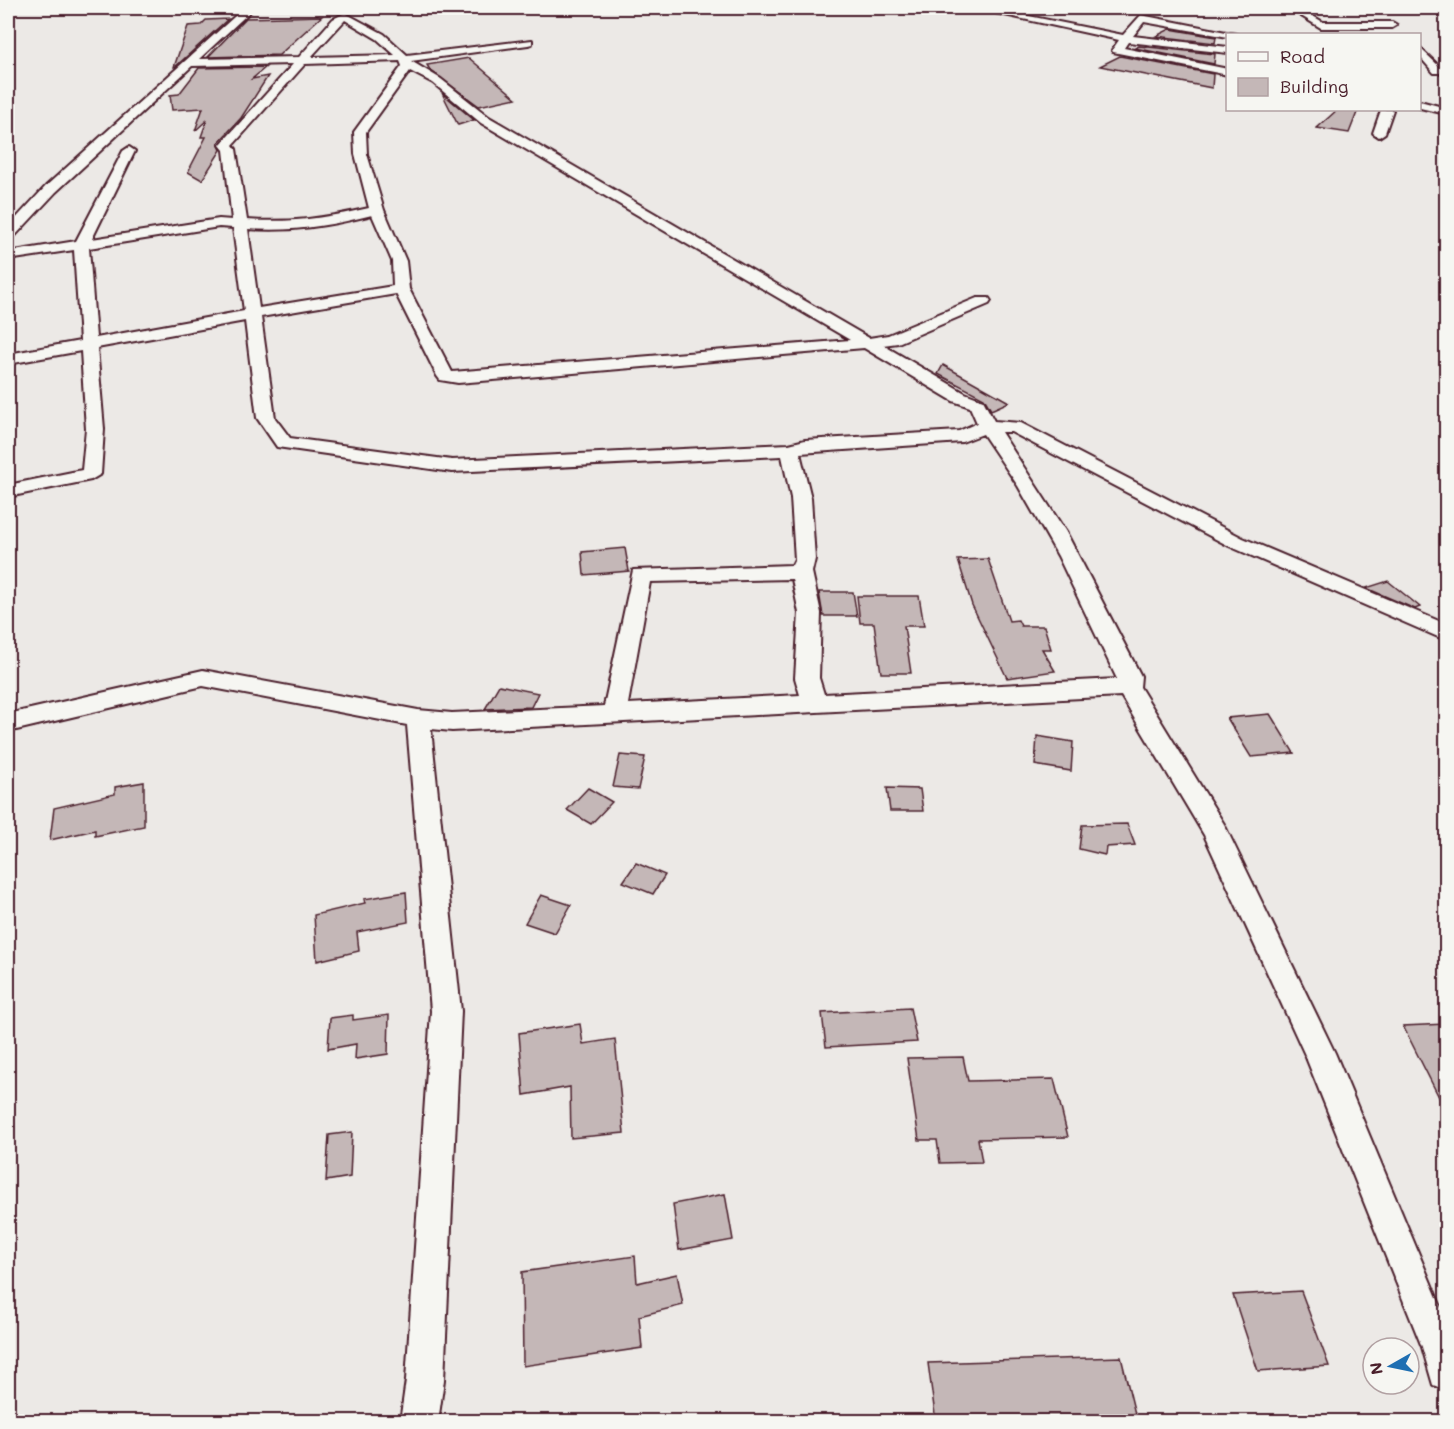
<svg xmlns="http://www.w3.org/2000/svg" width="1454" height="1429" viewBox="0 0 1454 1429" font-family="Mali,sans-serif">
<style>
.building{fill:#c4b7b7;stroke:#4a1f2b;stroke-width:1.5}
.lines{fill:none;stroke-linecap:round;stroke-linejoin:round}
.minor-casing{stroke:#4a1f2b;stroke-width:4}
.minor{fill:#f6f6f2;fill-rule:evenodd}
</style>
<rect width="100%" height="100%" fill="#ece9e6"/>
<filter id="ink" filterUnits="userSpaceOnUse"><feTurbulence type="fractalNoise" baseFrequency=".0167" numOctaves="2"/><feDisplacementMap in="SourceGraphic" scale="12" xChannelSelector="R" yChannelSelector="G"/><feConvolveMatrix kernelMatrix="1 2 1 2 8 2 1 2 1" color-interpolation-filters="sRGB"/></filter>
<g filter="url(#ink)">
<g class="building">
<path d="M322 16 279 55 208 57 246 18Z"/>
<path d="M228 19 175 67H174L188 26 201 25 206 20Z"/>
<path d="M1170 29 1216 37 1215 43 1156 36Z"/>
<path d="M1139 46 1215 54 1214 64 1135 48Z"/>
<path d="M1120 56 1213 74 1212 88 1100 66Z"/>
<path d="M469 58 516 98 479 106 430 70 427 65Z"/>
<path d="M266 67 252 79 268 76 241 118 218 143 221 150 202 180 188 172 206 137H201L207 120 195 131 203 108 172 110 170 95 179 94 199 68Z"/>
<path d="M442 93 474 120 458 125Z"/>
<path d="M1337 110H1358L1349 133 1317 128Z"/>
<path d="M943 365 1009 402 991 410 984 398 938 374Z"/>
<path d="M625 548 629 571 584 575 582 552Z"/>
<path d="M988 559 1009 621 1018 620 1021 626H1044L1051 649H1042L1055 671 1007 678 972 605 958 560Z"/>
<path d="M1388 581 1420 607 1415 609 1366 588Z"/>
<path d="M819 592H853L857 616H823Z"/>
<path d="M857 596H919L924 626H904L911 673H881L874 623H860Z"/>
<path d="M499 685 538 693 531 707 485 709Z"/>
<path d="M1270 714 1294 753 1251 757 1227 718Z"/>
<path d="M1037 736 1073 742 1071 771 1035 765Z"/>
<path d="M620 755 645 757 638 789 613 787Z"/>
<path d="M144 782V826L95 836V830L50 840 54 808 115 794V787Z"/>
<path d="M588 788 612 802 591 824 567 810Z"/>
<path d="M887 788 920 789 923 811H890Z"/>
<path d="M1127 824 1135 845 1106 847 1105 855 1079 849 1082 825Z"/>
<path d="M636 863 665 875 653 894 623 882Z"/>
<path d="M406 892 408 922 357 932 359 951 317 961 314 915 365 903 364 899Z"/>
<path d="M541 895 571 905 555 933 525 923Z"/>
<path d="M910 1008 917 1042 826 1047 822 1013Z"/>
<path d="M353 1015V1020L389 1015 388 1054 355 1059 356 1044 328 1049 330 1018Z"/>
<path d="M580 1024 583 1044 615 1039 624 1133 571 1138 570 1087 524 1095 519 1033Z"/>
<path d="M1446 1024V1111L1403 1026Z"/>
<path d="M963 1057 968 1081 1054 1079 1068 1137 978 1139 982 1162 940 1163 937 1140H919L907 1058Z"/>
<path d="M352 1132 350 1177 326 1181 329 1135Z"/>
<path d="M725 1194 733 1240 679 1250 673 1204Z"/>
<path d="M635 1256 637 1283 677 1274 683 1305 639 1316 642 1348 523 1366 522 1272Z"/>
<path d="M1301 1291 1329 1366 1258 1371 1233 1295Z"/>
<path d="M1121 1357 1137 1422H936L928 1363Z"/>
</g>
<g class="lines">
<defs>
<g id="minor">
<path d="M244 8H254L199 59 299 57 333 19 345 13 384 34 407 55 532 40V44L528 45 411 61 441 79 489 117 869 338 888 335 977 298H989L991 301 989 304 898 343 883 345 965 393 983 400 994 421 1021 423 1243 538 1446 624V639L1438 637 1229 546 1011 432H1001L1066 532 1141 676 1140 687 1224 824 1335 1053 1446 1319V1390L1433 1385 1422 1347 1305 1055 1204 835 1121 696 452 731 431 729 461 1011 444 1380 438 1422H400L406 1380 431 1011 407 725 203 686 8 732V714L203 670 418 710 452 713 604 706 633 570 792 565 795 559 791 498 782 456 452 472 277 447 257 418 245 321 97 348 104 429 101 474 91 480 8 497V485L82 470 86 429 81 351 8 364V354L80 341 74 250 8 260V252L76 241 123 151 129 147 135 151 92 239 219 219 232 220 224 150 220 145 293 64 192 66 56 192 13 238 8 239V227L46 186ZM345 20 377 39 395 55 311 57ZM400 61 402 66 354 132 355 154 369 208C326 218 291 223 247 220L236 149 233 145 305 64ZM410 71 433 83 481 123 850 340 452 372 409 289 406 261 384 210 367 154 366 132ZM372 215 392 261 393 286 259 308 248 229C293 232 328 226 372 215ZM219 227 233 228 244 311 96 338 89 248ZM396 294 437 376 440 380 458 383 864 348 953 401 970 407 977 423 959 431 805 440 789 444 452 460 290 438 275 418 261 317ZM983 434 1018 486 1058 556 1117 679 824 694 819 678 821 613 812 572 815 559 811 498 800 453 962 442ZM792 579 799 613 795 678 800 695 628 704 650 582Z"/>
<path d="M972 8H989L1123 35 1141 15 1236 34 1228 37 1144 22 1133 36 1228 47V53L1128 42 1124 48 1228 69V75L1113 52 1112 50 1119 40Z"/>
<path d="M1288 8H1299L1323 22H1392L1397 25 1392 28H1321Z"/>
<path d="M1420 48 1442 69V73H1434L1420 57Z"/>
<path d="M1420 101 1446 108V114L1420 108Z"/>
<path d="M1381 110H1393L1385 133 1379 137 1373 133Z"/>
</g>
</defs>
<use href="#minor" class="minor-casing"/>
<use href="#minor" class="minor"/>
</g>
</g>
<rect width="1454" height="1429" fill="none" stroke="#f6f6f2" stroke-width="30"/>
<rect x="15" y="15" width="1424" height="1399" fill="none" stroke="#4a1f2b" stroke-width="2" filter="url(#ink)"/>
<rect x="1226" y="33" width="195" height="78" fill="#f6f6f2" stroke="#b1a0a2" stroke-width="1.5"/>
<rect x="1238" y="52" width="30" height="9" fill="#f6f6f2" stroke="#b1a0a2" stroke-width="1.5"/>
<text x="1280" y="63" font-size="18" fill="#4a1f2b">Road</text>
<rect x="1238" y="78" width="30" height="18" fill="#c4b7b7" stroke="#b1a0a2" stroke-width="1.5"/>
<text x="1280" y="93" font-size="18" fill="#4a1f2b">Building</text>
<g transform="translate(1391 1366) rotate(261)"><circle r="28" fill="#f6f6f2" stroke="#b1a0a2" stroke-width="1.5"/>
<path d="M0-4.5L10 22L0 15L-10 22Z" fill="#1f6fb2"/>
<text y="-9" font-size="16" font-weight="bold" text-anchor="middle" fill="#4a1f2b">N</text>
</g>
</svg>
